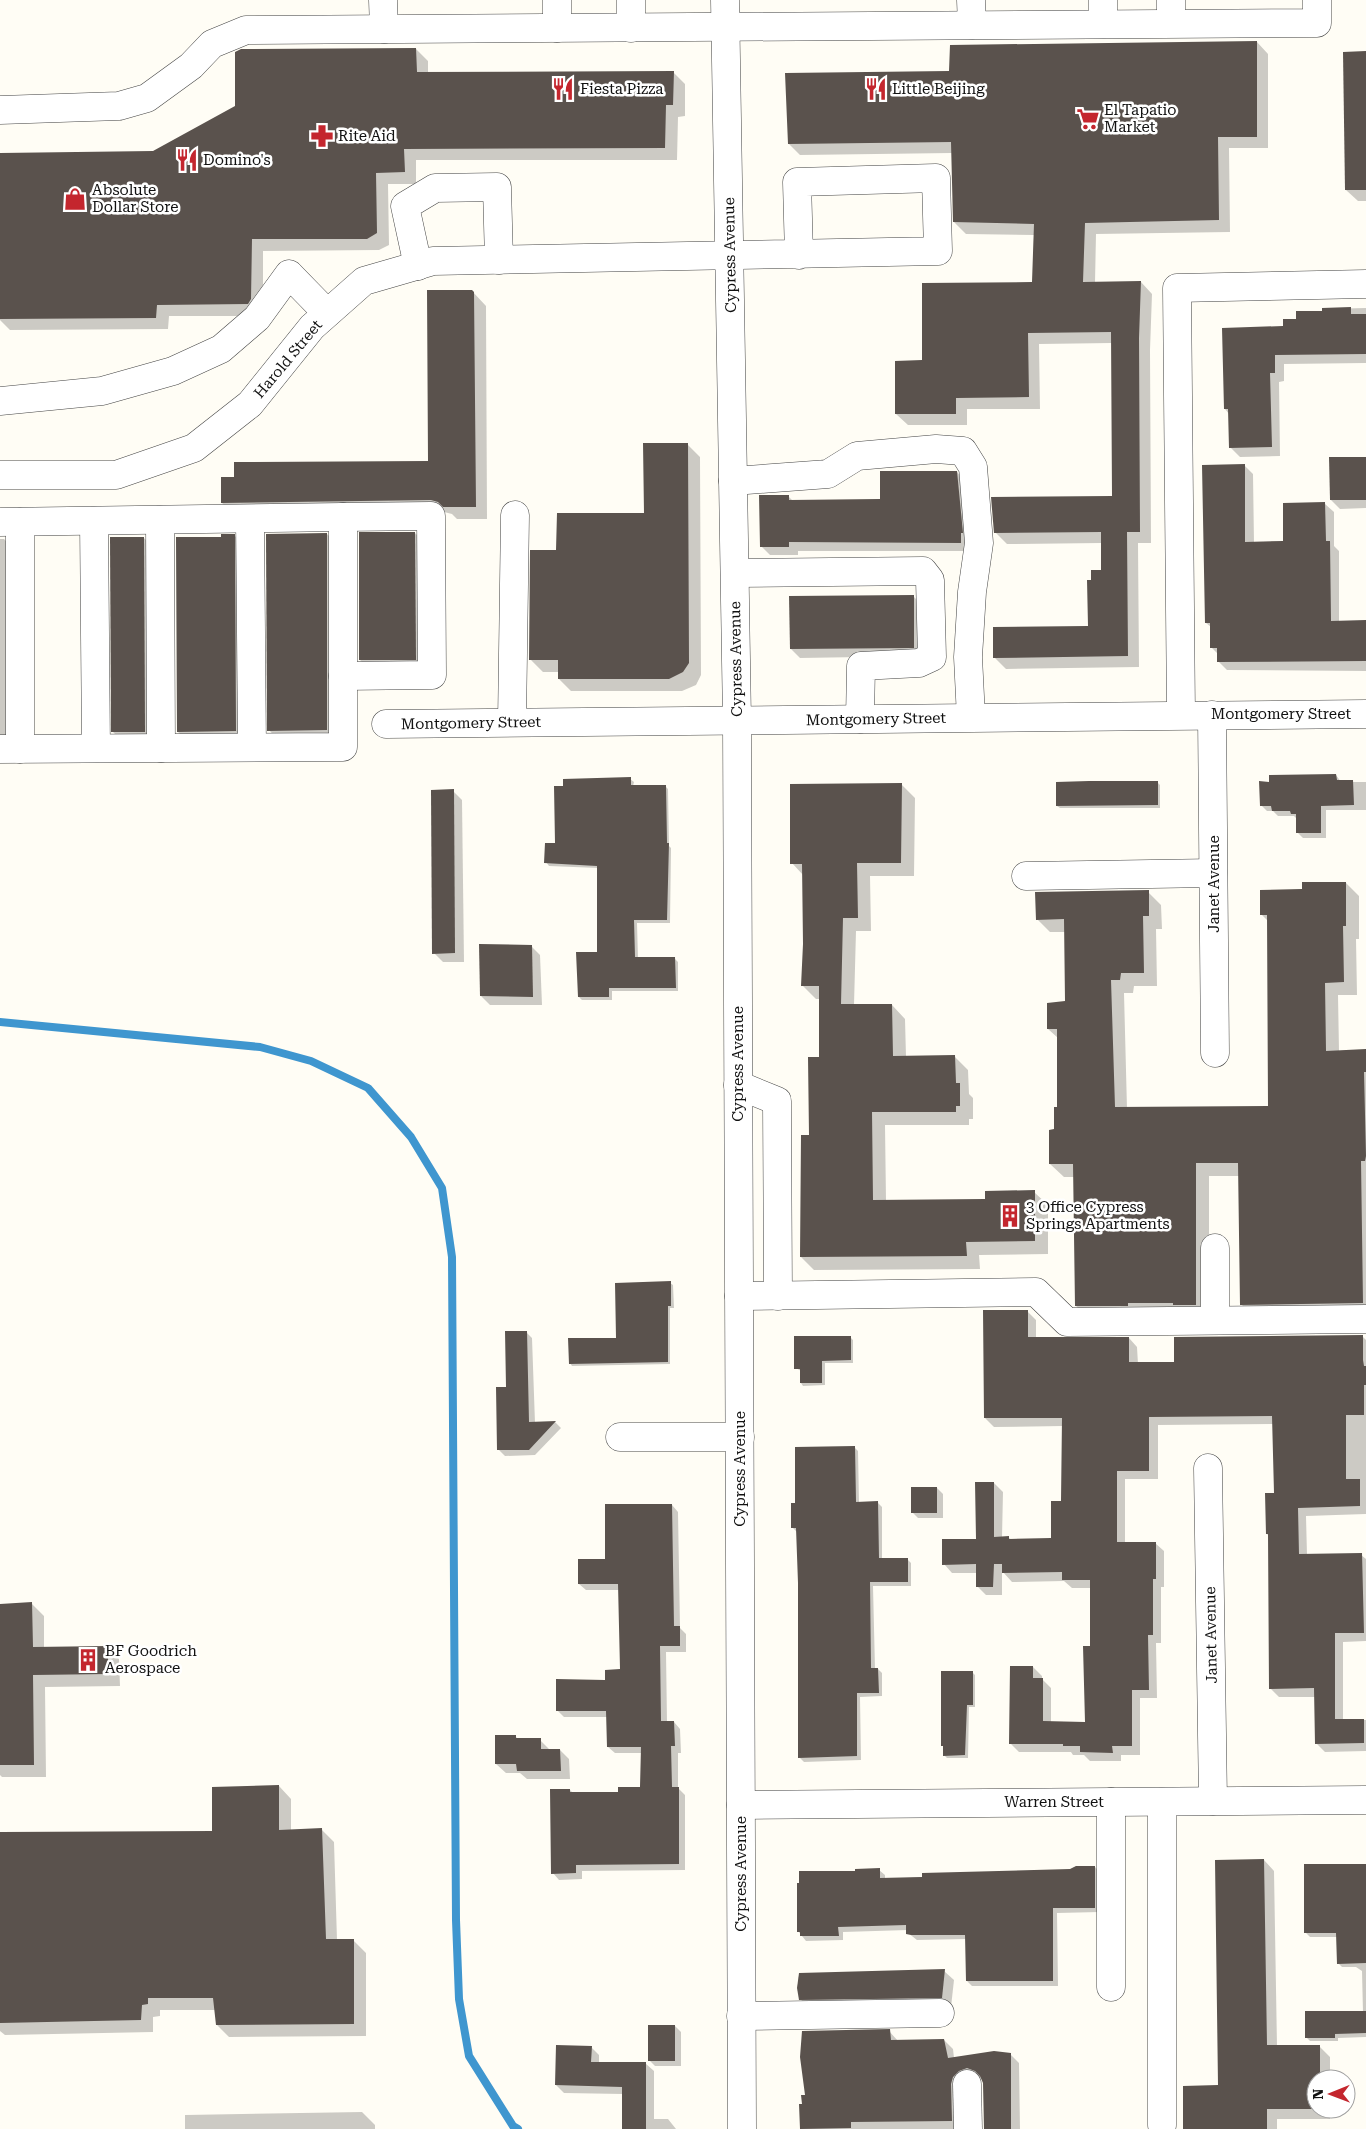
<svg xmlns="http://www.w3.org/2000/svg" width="1366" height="2129" viewBox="0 0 1366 2129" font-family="'Roboto Serif',serif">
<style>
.shadow{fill:#0003}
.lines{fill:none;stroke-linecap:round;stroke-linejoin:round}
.stream{stroke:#3f96cf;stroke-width:8}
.building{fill:#5a524d}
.minor-casing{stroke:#444;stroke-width:29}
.minor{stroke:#fff;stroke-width:28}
.labels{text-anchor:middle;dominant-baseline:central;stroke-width:5;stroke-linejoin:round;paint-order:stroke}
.poi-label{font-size:15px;fill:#111;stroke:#fff;text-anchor:start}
.street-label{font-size:15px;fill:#111;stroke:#fff}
</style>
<rect width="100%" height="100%" fill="#fffdf5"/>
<g class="shadow">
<path d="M1257 42 1268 54V148H1229L1230 232 1096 234 1095 283 1141 282 1152 294 1150 350 1151 543H1138L1139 667 1006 669 994 657 1089 627 1093 581 1102 571V543L1007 544 995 532 1114 497 1112 343 1039 344 1040 409H967V425H908L896 414 923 362 1033 283 1034 235 966 234 954 222 952 153 800 155 789 144 951 72Z"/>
<path d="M416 49 428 61V73L673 72 685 84V116L678 117 677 160H416V184H388L389 245 379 250 263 251V312L260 316H169L168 329 10 330 0 320V154L154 152Z"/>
<path d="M1366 53V201H1358L1346 190Z"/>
<path d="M472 291 486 306 487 519H457L452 514 444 512 234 515 222 503 235 478 430 462Z"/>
<path d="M1366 308V363L1284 364V381L1279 382 1280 456 1240 457 1230 447 1229 414 1225 409 1284 327 1297 320 1323 312V309Z"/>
<path d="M688 445 700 457 701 675 696 685 682 691H571L559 679V672H543L531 660 558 551 645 514Z"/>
<path d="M1366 458V508L1340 509 1331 500Z"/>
<path d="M1244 465 1253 474 1254 543H1285L1325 504 1334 512V546L1339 551V622H1366V671L1227 670 1218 661V654L1211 647V627L1206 623Z"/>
<path d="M957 472 966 482 970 551H798V555H770L761 546 788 496 793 501 881 500Z"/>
<path d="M415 533 427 545 428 671 372 672 360 660Z"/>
<path d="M327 534 339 546V742L281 743 269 730Z"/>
<path d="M234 535 246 548 248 743 190 744 178 732 222 538Z"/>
<path d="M144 538 156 551 157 744H125L113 732Z"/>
<path d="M0 539H4L16 552V745H0Z"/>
<path d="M913 596 922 605 923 656 800 658 791 649Z"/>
<path d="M1336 775 1341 782H1366V810H1326V838H1303L1298 833V820L1294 816H1278L1273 811H1267L1261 805 1271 783Z"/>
<path d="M630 779 634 782 633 786H665L668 789 669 846 671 848 670 923H637L638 959 674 958 678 962V991H612V1000H582L579 997 598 953V868L549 866 546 862 556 845Z"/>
<path d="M1157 782 1160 785V808H1060L1057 806Z"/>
<path d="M901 784 915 798 914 876H870L871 931H856L854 1005H892L905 1019 906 1057H955L968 1070 969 1094 973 1098V1119H969V1125H885L886 1201H987L1034 1192 1048 1205V1254L979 1255 980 1269 814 1270 801 1257 810 1136 821 1058V999H816L802 985 804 944 803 875 792 863Z"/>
<path d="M453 791 462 800 464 962H443L434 953Z"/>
<path d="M1346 883 1359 896V939H1356L1357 995H1338L1339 1051 1366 1050V1315L1254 1317 1241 1304 1239 1176H1209V1318L1089 1319 1076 1306 1074 1177H1064L1050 1164 1058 1109V1038L1048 1029 1066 1002 1065 932H1050L1037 919 1148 892 1161 905 1162 929H1156L1157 986H1134L1133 993H1124L1127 1108 1269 1107 1268 921 1261 914 1303 891Z"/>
<path d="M531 946 540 955 542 1005H490L481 996Z"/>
<path d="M670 1283 673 1285 674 1308H670V1364L572 1366 570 1363 618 1339Z"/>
<path d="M1027 1311 1036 1320V1338H1129L1137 1347 1138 1364 1175 1363 1362 1336 1366 1340V1514L1306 1516 1307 1555H1361L1366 1559V1641L1343 1642V1720H1366V1751L1325 1752 1316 1743 1315 1697H1279L1270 1688 1269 1536 1267 1534 1275 1494 1274 1424 1158 1425V1479H1125V1543H1155L1164 1551V1587H1161V1643H1156L1157 1698H1140V1755H1121V1761H1090L1084 1755H1073L1071 1752H1019L1011 1744 1033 1667 1042 1676V1679L1051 1688V1723H1086L1092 1647V1588H1072L1064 1581 1012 1582 1002 1571V1595H986L977 1586V1573H952L944 1564 977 1540 994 1483 1003 1492 1002 1538H1009L1012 1540H1052L1062 1502 1063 1426 994 1427 985 1418Z"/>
<path d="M526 1332 532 1338 535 1423 555 1422 561 1428 535 1455 505 1456 499 1450 507 1388Z"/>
<path d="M850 1337 853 1340V1363H825V1385L803 1386 801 1383V1371L796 1368Z"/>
<path d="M854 1447 858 1451 859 1503H878L882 1507V1559H907L911 1563V1586H873L875 1669H878L882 1673V1696L860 1697 861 1760 804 1762 800 1758 799 1583 797 1532 792 1527 797 1504Z"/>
<path d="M937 1488 943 1494V1518H918L912 1512Z"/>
<path d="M672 1505 678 1512 680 1628 686 1634V1652H666L667 1722H674L680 1729 681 1753H678V1788L685 1795V1870L582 1871V1879L559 1880 553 1873 570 1790 573 1793H619L642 1789V1753H615L608 1747 607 1717H564L557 1710 621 1671 620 1590H586L579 1584Z"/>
<path d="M31 1603 44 1616V1648L107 1647 119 1659 120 1686 45 1687 46 1777H2L0 1775V1605Z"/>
<path d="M972 1672 975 1675V1707H969L968 1758H947L944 1755V1747L942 1745Z"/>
<path d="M516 1737 519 1740H540L550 1750H560L569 1759 570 1779H527L520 1773H506L496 1764Z"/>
<path d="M279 1786 291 1799V1831L321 1829 334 1842 337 1940H353L366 1953V2036L229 2037 217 2025 216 2010H160V2016L153 2017V2032L5 2035 0 2031V1834L213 1832Z"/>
<path d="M1264 1860 1274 1871 1277 2046H1319L1330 2057V2079H1316V2109H1330V2119H1277V2129H1184L1219 2087Z"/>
<path d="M1366 1866V2037L1338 2038V2041H1310L1306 2037 1363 2013 1362 1971 1356 1967H1342L1338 1963 1337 1937H1310L1306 1933Z"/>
<path d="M1095 1867 1100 1872V1912L1057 1913 1058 1986H972L967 1981 966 1939 917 1940 908 1933V1930L843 1932V1940L806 1941 798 1931 857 1872 879 1870 885 1875V1879L1071 1870Z"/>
<path d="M944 1971 954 1980 951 2007 810 2008 800 1999Z"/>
<path d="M675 2026 681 2032V2066H655L649 2060Z"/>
<path d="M889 2031 898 2041 944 2040 953 2049 954 2058 1010 2054 1019 2063 1020 2129H985L984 2083 982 2078 977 2077 960 2129H801L803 2105 806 2097Z"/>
<path d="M591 2047 599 2055V2063H645L654 2071V2119H668L676 2129H624L623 2094 564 2093 556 2085Z"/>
<path d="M362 2112 375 2125V2129H185V2115Z"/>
</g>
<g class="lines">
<path class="stream" d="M0 1022 260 1047 311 1061 368 1088 411 1137 442 1188 452 1257 456 1920 459 1999 469 2056 513 2126 518 2129"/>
</g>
<g class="building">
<path d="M1257 41V137H1218L1219 220 1085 223 1083 282 1141 281 1139 338 1140 532H1127L1128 656 993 658V627L1088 626 1087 580H1091V570H1101V532L994 533 991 497 1112 496 1111 332 1028 333 1029 397 956 398V414H895V361L922 360V283L1032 282 1034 224 953 222 951 142 788 144 785 73 949 71 950 45Z"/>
<path d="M416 48 417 72 674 71 673 105H666L665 148 404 149 405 172 376 173 377 233 367 239H252L251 299 248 304 157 305 156 318 0 319V153L153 151 235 106V52L241 49Z"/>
<path d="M1366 51V190H1345L1343 52Z"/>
<path d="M427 290H472L474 292 476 507H443L438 502 431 500 221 503V477H234V462L428 461Z"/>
<path d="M1351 307V314H1366V354L1275 355V373H1270L1272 447 1229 448 1228 409H1224L1222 328 1283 326V319H1296V311H1322V308Z"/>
<path d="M643 443H688L689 663 683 672 669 679H558V660H529L530 550H556L557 513H644Z"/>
<path d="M1329 457H1366V500H1330Z"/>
<path d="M1245 464V542L1283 541V503L1325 502 1326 541H1330L1331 621 1366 620V661L1217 662V648H1210V623H1205L1202 465Z"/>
<path d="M880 471H957L963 533H961V543L789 542V547H760L759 495H789V500L880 499Z"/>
<path d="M359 532H415L416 660H359Z"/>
<path d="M327 533V730L267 731 266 534Z"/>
<path d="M221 534H235L236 731 177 732 176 537H221Z"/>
<path d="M110 537H144L145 732H111Z"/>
<path d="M914 595V648L790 649 789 596Z"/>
<path d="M1336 774 1337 780H1353L1354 805 1321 806V833H1296V814H1291L1290 811H1272L1271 806H1260L1259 781 1269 782V775Z"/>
<path d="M631 777V785H666L667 843H669L667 920H634L635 957H675L676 988H609V997H578L576 952H597V866L544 863 545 843H555L554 786H563V779Z"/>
<path d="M1089 781H1158V805L1056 806V782Z"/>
<path d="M902 783 901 863H857L858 918H843L841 1004H892L893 1056 955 1055 956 1083H960V1106H956V1112H872L873 1200 985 1199V1191L1035 1190V1241L966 1242 967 1256 800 1257 801 1135H809L808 1057H819V986H801L803 944 802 864H790V784Z"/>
<path d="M454 789 455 953 432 954 431 790Z"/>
<path d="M1302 882H1346V926H1343L1344 982 1325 983 1326 1051 1366 1049V1072H1364L1366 1156 1365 1161H1361L1363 1303 1240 1305 1238 1163H1196V1305H1173V1303H1128V1306H1075L1073 1164H1049V1130L1054 1129V1107H1057V1029H1047V1003L1065 1001 1064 919 1036 920 1035 892 1149 890V916H1143L1144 973H1121L1120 980H1111L1115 1107 1268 1106 1267 915H1260V890L1302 889Z"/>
<path d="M479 944 532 945 533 997 480 996Z"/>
<path d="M671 1281V1306H668V1362L569 1364 568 1338H616L615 1283Z"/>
<path d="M983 1310H1028V1337H1129V1362H1174V1337L1363 1335V1360L1364 1366H1366V1385H1364V1415H1346V1479H1360V1506L1298 1508 1299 1554 1362 1553 1364 1633H1335V1719H1364V1743L1315 1744 1314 1688 1269 1689 1268 1534H1266L1265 1493H1274L1272 1416 1149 1417V1471H1117V1542H1156V1579H1153V1635H1148L1149 1690H1132V1746H1112L1113 1753 1080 1752V1746H1063V1744H1009L1010 1666H1033V1678H1043V1721L1085 1722 1083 1646H1090V1580H1062V1572L1002 1573V1564H994L993 1587H976V1564L942 1565V1539H976L975 1482H994V1537L1009 1536V1539L1051 1538V1501H1061L1062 1418H984Z"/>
<path d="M505 1331H527L529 1422 556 1421 529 1450H497L496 1387H506Z"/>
<path d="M794 1336H851V1360L822 1361V1383H800V1369H794Z"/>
<path d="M855 1446 856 1502 878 1501 879 1558H908V1582H870L871 1668H878L879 1693H857V1756L798 1758V1583L796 1528H791V1503H795V1447Z"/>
<rect x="911" y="1487" width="26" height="26"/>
<path d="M605 1504H672L674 1626H680V1646H660L661 1721H674L675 1746H671L672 1787H679V1864L576 1865V1873L551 1874 550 1789H570V1792H618V1787H640L641 1747H607L606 1711H556V1679L605 1680V1670L620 1669 618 1584H578V1559H605Z"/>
<path d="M32 1602 33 1647 108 1646V1674L33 1675 34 1765H0V1604Z"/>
<path d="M941 1671H973V1705H967L965 1755 943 1756V1746H941Z"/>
<path d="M495 1735H516V1738H541V1749H560L561 1771H517L516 1764H495Z"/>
<path d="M279 1785V1830L322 1828 326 1939H354V2024L216 2025 213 1998H148V2004L142 2005 141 2020 0 2023V1832L212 1831V1787Z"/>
<path d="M1264 1859 1267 2045H1320V2079H1316V2109H1267V2129H1183V2086L1218 2085 1215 1860Z"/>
<path d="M1304 1864H1366V1963L1337 1964 1336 1933H1304Z"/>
<path d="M1076 1866H1095V1908H1053V1981H966L965 1935H911L906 1934V1925L838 1927 839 1936H800V1932H797V1883H799V1871H855V1869L880 1868V1878L922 1877V1873L1070 1869Z"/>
<path d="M945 1969 942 1998 799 2000 797 1988 799 1973Z"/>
<path d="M1305 2011H1366V2033L1335 2034V2038H1305Z"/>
<rect x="648" y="2025" width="27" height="36"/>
<path d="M890 2029 891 2040 944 2039 948 2058 994 2051 1011 2053V2129H984L983 2083 980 2076 975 2071 967 2068 959 2071 953 2077 951 2084 952 2121 851 2122V2128L800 2129 799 2104H802L801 2095H805L800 2057 802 2031Z"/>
<path d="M556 2045 592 2046 591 2062H646V2129H622V2087L555 2085Z"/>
</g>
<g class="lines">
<defs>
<g id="minor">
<path d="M383 0 384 29"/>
<path d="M557 0V28"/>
<path d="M725 0 737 720 742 2129"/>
<path d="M971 0 972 25"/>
<path d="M1103 0V24"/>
<path d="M1171 0V23"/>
<path d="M631 28V0"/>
<path d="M0 110 119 106 147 98 191 66 212 44 246 30 1317 23V0"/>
<path d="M418 266 405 206 435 188 497 187 499 260"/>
<path d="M0 401 102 391 173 371 221 349 257 318 289 274 327 313"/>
<path d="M0 475H116L194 448 250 404 312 327 364 281 433 261 938 251 936 178 797 182 799 255"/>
<path d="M733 481 828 474 857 456 936 449 963 451 973 467 979 543 972 592 968 657 971 717"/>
<path d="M343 517 431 516 432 675 343 676"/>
<path d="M250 519 252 747"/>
<path d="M160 520 161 748"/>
<path d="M94 521 96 748"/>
<path d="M0 522 343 517V747L0 749"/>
<path d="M20 522V749"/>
<path d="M735 573 923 571 930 580 932 657 919 663 861 666 860 719"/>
<path d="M1181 715 1177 288 1366 284"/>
<path d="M1212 715 1215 1053"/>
<path d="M512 722 515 515"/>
<path d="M386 724 1366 714"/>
<path d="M1026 876 1213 873"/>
<path d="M738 1085 777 1101 778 1296"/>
<path d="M1215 1248V1320"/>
<path d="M739 1296 1036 1292 1067 1322 1366 1319"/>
<path d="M620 1437H740"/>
<path d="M1208 1468 1213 1801"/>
<path d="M1162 1802V2125"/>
<path d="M741 1805 1366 1800"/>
<path d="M1111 1987V1802"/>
<path d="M741 2016 940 2013"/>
<path d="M967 2084 968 2129"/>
</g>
</defs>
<use href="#minor" class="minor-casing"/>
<use href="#minor" class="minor"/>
</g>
<defs>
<symbol id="restaurant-bare" viewBox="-9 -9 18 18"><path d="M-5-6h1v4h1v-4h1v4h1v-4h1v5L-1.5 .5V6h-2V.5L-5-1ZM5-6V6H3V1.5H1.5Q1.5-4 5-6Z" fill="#c4262e" stroke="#fff" stroke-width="2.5" paint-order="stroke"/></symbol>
<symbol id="supermarket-bare" viewBox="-9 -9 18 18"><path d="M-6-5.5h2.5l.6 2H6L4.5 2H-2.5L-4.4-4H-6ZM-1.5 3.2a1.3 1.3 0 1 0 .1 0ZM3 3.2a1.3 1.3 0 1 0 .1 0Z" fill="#c4262e" stroke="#fff" stroke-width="2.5" paint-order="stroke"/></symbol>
<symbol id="pharmacy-bare" viewBox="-9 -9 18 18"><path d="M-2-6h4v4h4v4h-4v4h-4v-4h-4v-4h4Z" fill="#c4262e" stroke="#fff" stroke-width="2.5" paint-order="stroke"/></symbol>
<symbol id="shop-bare" viewBox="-9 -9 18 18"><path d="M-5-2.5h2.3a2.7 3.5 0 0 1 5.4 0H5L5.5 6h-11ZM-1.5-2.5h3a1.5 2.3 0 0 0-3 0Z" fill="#c4262e" stroke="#fff" stroke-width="2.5" paint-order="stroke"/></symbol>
<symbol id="building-bare" viewBox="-9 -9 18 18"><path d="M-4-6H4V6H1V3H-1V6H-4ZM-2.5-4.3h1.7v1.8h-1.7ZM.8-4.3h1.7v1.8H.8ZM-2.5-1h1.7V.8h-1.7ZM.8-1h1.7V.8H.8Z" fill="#c4262e" stroke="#fff" stroke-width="2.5" paint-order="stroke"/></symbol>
</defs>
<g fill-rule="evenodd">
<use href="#restaurant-bare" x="547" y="73" width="32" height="32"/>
<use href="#restaurant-bare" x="860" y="73" width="32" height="32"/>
<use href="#supermarket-bare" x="1072" y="103" width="32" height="32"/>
<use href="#pharmacy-bare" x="306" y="120" width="32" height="32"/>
<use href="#restaurant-bare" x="171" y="144" width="32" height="32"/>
<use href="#shop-bare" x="59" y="183" width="32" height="32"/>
<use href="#building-bare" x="994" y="1200" width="32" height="32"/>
<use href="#building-bare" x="72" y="1644" width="32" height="32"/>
</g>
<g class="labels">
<g class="poi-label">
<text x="580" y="89">Fiesta Pizza</text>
<text x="892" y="89">Little Beijing</text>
<text x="1104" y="110">El Tapatio<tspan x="1104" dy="17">Market</tspan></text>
<text x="338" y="136">Rite Aid</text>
<text x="203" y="160">Domino's</text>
<text x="92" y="190">Absolute<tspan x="92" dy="17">Dollar Store</tspan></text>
<text x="1026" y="1207">3 Office Cypress<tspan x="1026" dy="17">Springs Apartments</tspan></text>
<text x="105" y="1651">BF Goodrich<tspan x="105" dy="17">Aerospace</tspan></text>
</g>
<g class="street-label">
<text transform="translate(730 255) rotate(-91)">Cypress Avenue</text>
<text transform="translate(288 359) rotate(-50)">Harold Street</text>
<text transform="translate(736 659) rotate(-91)">Cypress Avenue</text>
<text x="1281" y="714">Montgomery Street</text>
<text transform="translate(876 719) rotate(-1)">Montgomery Street</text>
<text transform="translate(471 723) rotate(-1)">Montgomery Street</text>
<text transform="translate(1214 884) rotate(-90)">Janet Avenue</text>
<text transform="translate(738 1064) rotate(-90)">Cypress Avenue</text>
<text transform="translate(740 1469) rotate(-90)">Cypress Avenue</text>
<text transform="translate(1211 1635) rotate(-91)">Janet Avenue</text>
<text x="1054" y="1802">Warren Street</text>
<text transform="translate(741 1874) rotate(-90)">Cypress Avenue</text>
</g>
</g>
<g transform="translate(1331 2094) rotate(269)"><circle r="24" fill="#ffffff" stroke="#a0a0a0"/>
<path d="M0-4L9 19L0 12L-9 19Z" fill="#c4262e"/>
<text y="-8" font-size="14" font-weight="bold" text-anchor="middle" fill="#111111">N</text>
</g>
</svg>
